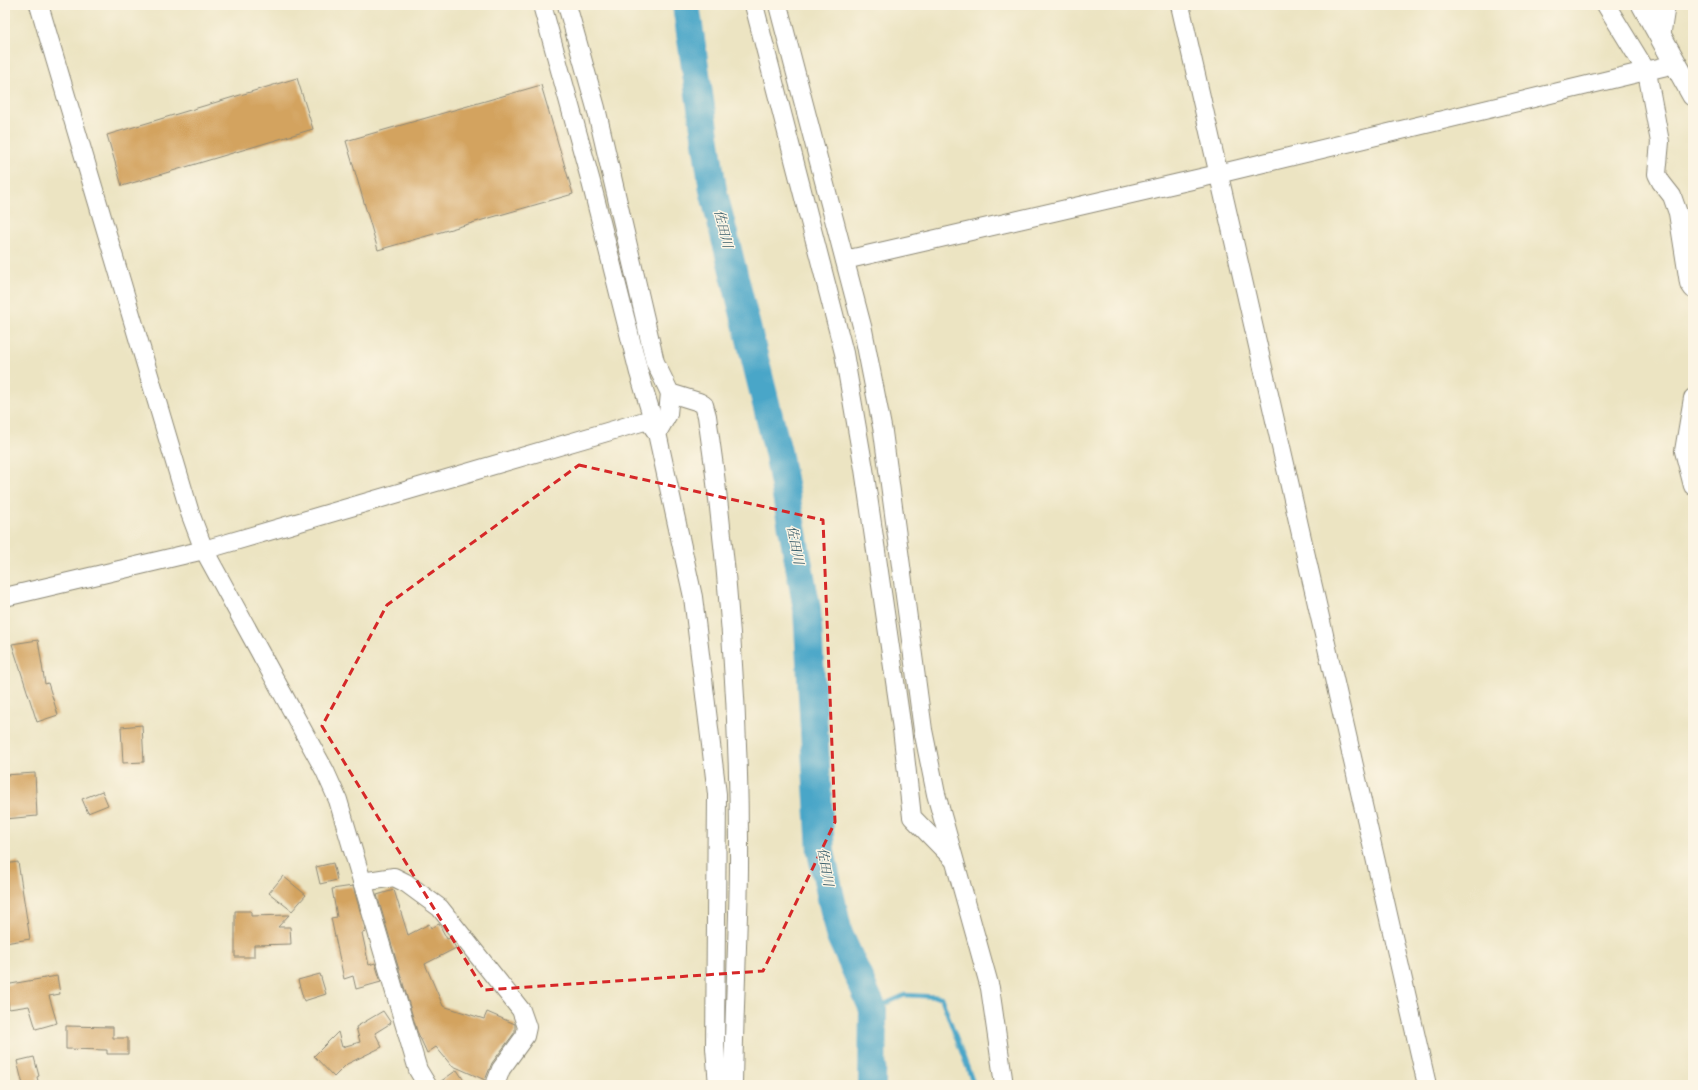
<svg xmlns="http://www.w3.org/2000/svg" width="1698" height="1090" viewBox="0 0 1698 1090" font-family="'IM FELL Great Primer','Noto Serif JP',serif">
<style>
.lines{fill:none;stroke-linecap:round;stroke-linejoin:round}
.stream{stroke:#49a6c8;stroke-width:4.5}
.river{stroke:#49a6c8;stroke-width:28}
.building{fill:#d3a35f}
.minor-casing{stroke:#8c8876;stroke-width:20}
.primary-casing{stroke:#8c8876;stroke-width:24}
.minor{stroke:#fff;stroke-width:18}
.primary{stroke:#fff;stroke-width:22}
.marked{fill:none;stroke:#d62828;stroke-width:3;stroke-dasharray:8 5;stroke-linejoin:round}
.labels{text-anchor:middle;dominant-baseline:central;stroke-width:3;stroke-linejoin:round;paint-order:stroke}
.water-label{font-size:13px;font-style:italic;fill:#375c6a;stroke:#fcf5e5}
</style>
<rect width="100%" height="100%" fill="#fcf5e5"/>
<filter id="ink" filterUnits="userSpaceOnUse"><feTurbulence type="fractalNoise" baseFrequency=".025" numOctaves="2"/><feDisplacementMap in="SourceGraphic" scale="8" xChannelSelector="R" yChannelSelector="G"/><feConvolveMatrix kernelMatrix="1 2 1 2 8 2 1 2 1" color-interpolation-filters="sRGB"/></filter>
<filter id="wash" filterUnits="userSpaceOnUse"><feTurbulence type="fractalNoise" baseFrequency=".012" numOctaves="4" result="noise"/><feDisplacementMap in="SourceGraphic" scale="16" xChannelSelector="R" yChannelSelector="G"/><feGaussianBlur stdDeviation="0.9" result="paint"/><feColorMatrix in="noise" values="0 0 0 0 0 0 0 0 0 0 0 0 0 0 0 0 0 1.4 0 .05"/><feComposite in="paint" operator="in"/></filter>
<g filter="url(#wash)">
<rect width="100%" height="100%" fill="#ece4c2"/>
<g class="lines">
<path class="stream" d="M873 1009 905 995 941 997 974 1085"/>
<path class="river" d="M686 5 713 190 778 452 807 609 821 852 839 934 873 1009 872 1085"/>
</g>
<g id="blocks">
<g class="building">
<path d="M297 78 313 129 122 186 107 135Z"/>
<path d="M541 85 573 194 378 250 346 141Z"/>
<path d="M38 640 45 684 48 683 58 715 37 722 12 644Z"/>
<path d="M142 725 144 762 123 763 121 727Z"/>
<path d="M35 773 37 816 5 819V775Z"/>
<path d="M102 791 108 805 88 813 82 799Z"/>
<path d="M18 862 30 939 5 943V864Z"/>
<path d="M333 863 337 880 320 884 316 867Z"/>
<path d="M283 876 306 895 292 911 269 893Z"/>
<path d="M353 886 366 932 362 933 369 965 375 963 381 982 356 989 353 976 344 979 331 918 337 917 332 889Z"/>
<path d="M394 890 408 935 429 924 431 928 439 924 447 939 450 938 456 948 425 964 443 1006 484 1019 487 1012 515 1024V1032L492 1063 485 1080 451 1065 436 1047 427 1053 417 1031 377 895Z"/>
<path d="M235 911H251V916L289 915 278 927H290L291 944 254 945V957H235Z"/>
<path d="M320 974 326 994 304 1001 298 980Z"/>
<path d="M57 976 60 994 49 996 57 1023 36 1029 29 1006 9 1009 5 985Z"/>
<path d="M383 1011 391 1023 375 1033 382 1047 347 1064 334 1077 314 1056 338 1032 342 1047 360 1042 356 1027Z"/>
<path d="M66 1026 113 1027V1038H128V1054H107V1050L66 1049Z"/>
<path d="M34 1057 39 1076 37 1077 39 1085H23L17 1061Z"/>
<path d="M457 1070 467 1085H437V1084Z"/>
</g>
</g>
</g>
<g filter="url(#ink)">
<use href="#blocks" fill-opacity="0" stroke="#8c8876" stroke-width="1"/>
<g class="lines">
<defs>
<g id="minor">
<path d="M39 5 190 513 204 550 325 771 338 800 418 1070 427 1085"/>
<path d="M542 5 591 182 639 373 657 433 693 597 717 794 715 1048 718 1085"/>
<path d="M567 5 596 108 655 362 670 393 699 402 704 405 707 416C729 566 740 717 739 869 738 941 734 1013 733 1085"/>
<path d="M754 5 844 353 864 469 902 729 912 817 953 859"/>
<path d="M778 5 863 330 883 432 923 730 936 794 990 988 1004 1085"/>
<path d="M1180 5 1427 1085"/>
<path d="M1606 5 1647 72 1660 142 1657 174 1661 182 1672 196 1678 213 1689 283 1693 289"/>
<path d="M1661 37 1666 5"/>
<path d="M845 260 1218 174 1675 64"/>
<path d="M1693 398 1684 451 1693 486"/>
<path d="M657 433 668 414 670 393"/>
<path d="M5 597 204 550 648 420 657 433"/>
<path d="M362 882 394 877 406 883 440 908 521 1010 527 1027 525 1036 501 1069 495 1085"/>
</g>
<path id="primary" d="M1643 5 1693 95"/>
</defs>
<use href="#minor" class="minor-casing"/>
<use href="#primary" class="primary-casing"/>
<use href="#minor" class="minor"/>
<use href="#primary" class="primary"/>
</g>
</g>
<path class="marked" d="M579 465 823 520 835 822 763 971 484 990 322 726 387 605Z"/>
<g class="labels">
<g class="water-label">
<text transform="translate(723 229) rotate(76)">佐田川</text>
<text transform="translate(795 545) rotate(79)">佐田川</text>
<text transform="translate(825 867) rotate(80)">佐田川</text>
</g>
</g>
<rect width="1698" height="1090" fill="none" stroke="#fcf5e5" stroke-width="20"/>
</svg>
